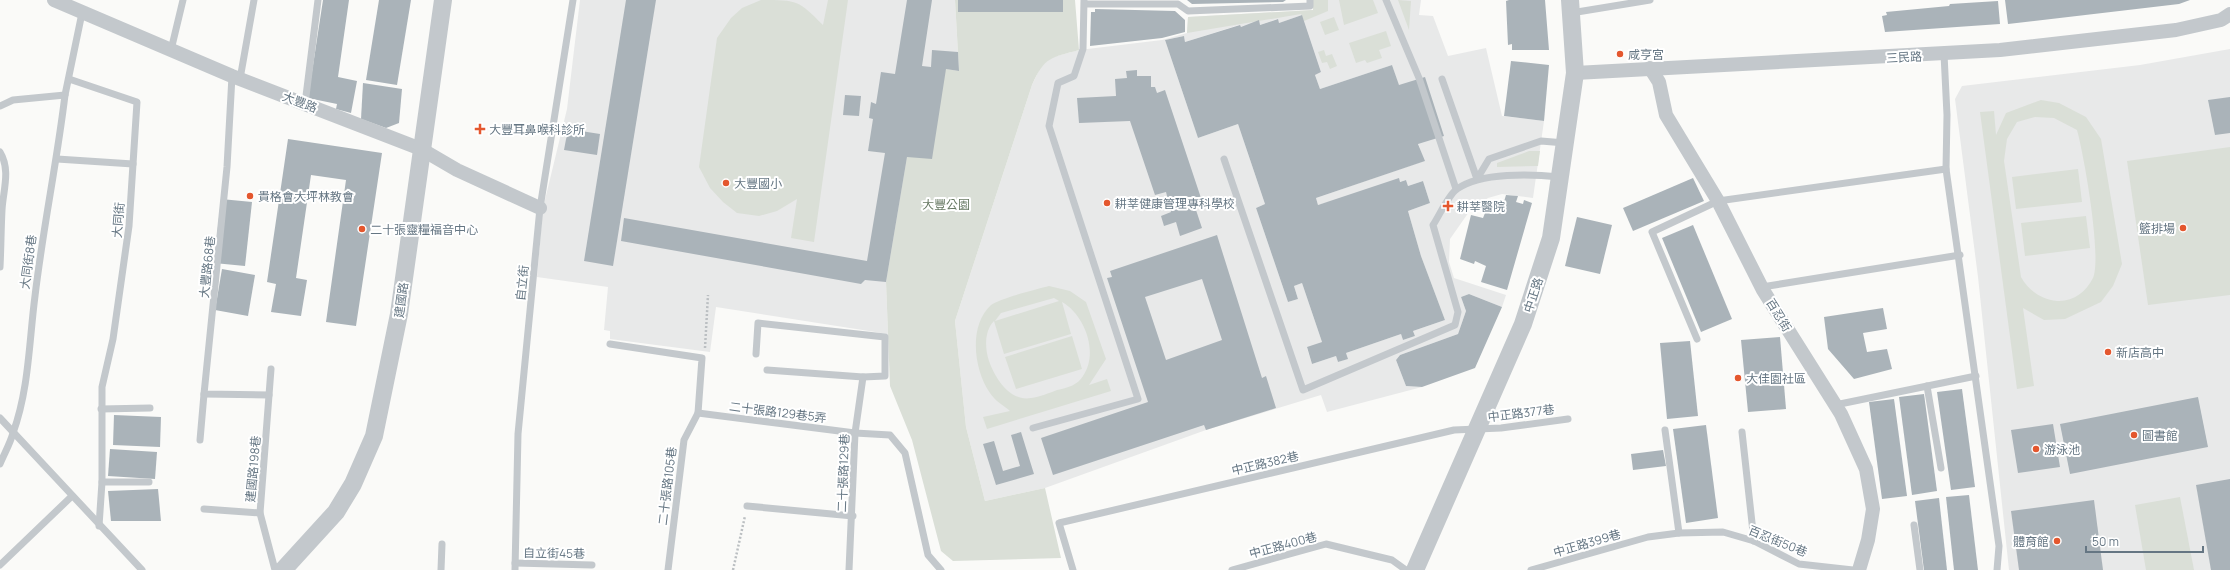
<svg xmlns="http://www.w3.org/2000/svg" width="2230" height="570" viewBox="0 0 2230 570" font-family="Manrope,'Noto Sans TC',sans-serif">
<style>
.built{fill:#e8e9e9;fill-rule:evenodd}
.green{fill:#dadfd7;fill-rule:evenodd}
.building{fill:#aab3b9;fill-rule:evenodd}
.lines{fill:none;stroke-linecap:round;stroke-linejoin:round}
.path{stroke:#bbbfc2;stroke-width:2.5;stroke-dasharray:2 2;stroke-linecap:butt}
.service{stroke:#c3c8cc;stroke-width:7}
.minor{stroke:#c3c8cc;stroke-width:14}
.tertiary{stroke:#c3c8cc;stroke-width:18}
.poi-dot{fill:#e4572e;stroke:#fff;stroke-width:1.5}
.labels{text-anchor:middle;dominant-baseline:central;stroke-width:4;stroke-linejoin:round;paint-order:stroke}
.poi-label{font-size:12px;fill:#657683;stroke:#fff;text-anchor:start}
.street-label{font-size:12px;fill:#657683;stroke:#fff}
.park-label{font-size:12px;fill:#687a64;stroke:#fff}
</style>
<rect width="100%" height="100%" fill="#fafaf8"/>
<g class="built">
<path d="M580 0H955L959 71 946 70 886 282 888 334 716 307 710 352 610 339V331L604 330 608 287 537 277 543 208 567 109Z"/>
<path d="M1313 0H1421L1419 15 1433 16 1448 56 1486 48 1502 116 1544 121 1533 198 1502 194 1488 198 1471 209 1450 239 1449 262 1454 278 1506 295 1502 307 1469 294 1461 297 1466 311 1458 334 1400 355 1396 360 1406 386 1422 387 1327 412 1321 395 1206 430 1045 488 985 501 966 427 955 321 1032 85 1040 68 1049 58 1079 50 1162 40 1187 33 1188 17 1313 10ZM1302 15 1321 72 1315 75 1320 89 1392 65 1424 161 1316 198 1318 205 1406 180 1408 186 1423 181 1430 203 1408 211 1421 256 1445 320 1413 331 1415 336 1403 340 1401 334 1346 353 1347 359 1338 362 1336 356 1312 364 1307 348 1322 342 1302 283 1294 286 1298 299 1288 302 1256 208 1265 204 1238 124 1198 138 1165 40 1184 36 1185 42 1239 25 1241 27 1260 25 1277 19 1279 23Z"/>
<path d="M2230 49V570H2009L1978 277 1955 99 1962 86 2140 65Z"/>
</g>
<g class="green">
<path d="M761 0C798 0 798 0 823 25L828 0H848L814 242 791 238 797 199 777 211 759 216 737 213 723 202 710 188 699 167 717 38 731 18 742 8Z"/>
<path d="M955 0H1075L1079 50C1051 58 1045 56 1032 85L955 321 966 427 985 501 1045 488 1061 558 953 561 941 551 912 440 890 386 886 282 907 157 946 69 959 71Z"/>
<path d="M1313 0H1328V11L1304 21 1301 14 1187 33 1188 17 1313 10Z"/>
<path d="M1339 0H1373L1378 13 1344 25Z"/>
<path d="M1398 0 1411 1 1409 30Z"/>
<path d="M1334 17 1339 30 1325 35 1320 22Z"/>
<path d="M1386 31 1391 46 1379 50 1382 58 1367 63 1365 60 1356 63 1349 43Z"/>
<path d="M1324 50 1326 56 1332 54 1337 66 1330 69 1327 62 1322 63 1318 52Z"/>
<path d="M2041 100 2059 103 2086 117 2101 139 2122 264 2113 286 2101 302 2065 319 2044 320 2023 308 2034 386 2017 389 1980 112 1994 111 1996 135 2006 113ZM2035 117 2054 118 2077 130C2084 155 2102 257 2093 278 2086 292 2073 302 2057 301 2041 299 2029 291 2021 277L2004 161 2007 139 2017 122Z"/>
<path d="M2230 147V295L2148 305 2127 161Z"/>
<path d="M1529 151H1540L1538 166 1497 167V163Z"/>
<path d="M2078 169 2082 202 2016 209 2012 177Z"/>
<path d="M2086 216 2090 248 2025 256 2021 223Z"/>
<path d="M1049 286 1070 291 1086 302 1106 359 1089 385 1107 379 1111 391 987 429 983 417 1010 411C1003 405 995 401 990 393 974 370 968 326 991 305 998 299 1037 289 1049 286ZM1054 298 1059 301 995 321 1001 313ZM1062 302C1085 315 1099 353 1083 376 1078 385 1067 388 1057 390 1049 393 1040 397 1031 398 1010 402 995 378 989 361 985 349 984 331 994 321L1004 354 1071 334Z"/>
<path d="M1072 336 1082 369 1016 389 1005 357Z"/>
<path d="M2180 497 2194 570H2146L2135 505Z"/>
</g>
<g class="building">
<path d="M323 0H349L338 77 357 81 351 113 336 109 337 104 308 98Z"/>
<path d="M379 0H411L397 85 366 80Z"/>
<path d="M626 0H656L613 266 584 261Z"/>
<path d="M907 0H932L922 66 931 67 932 50 958 52 959 71 946 69 932 159 907 157 886 282 865 280 861 284 621 241 624 218 867 261 885 153 868 151 873 119 869 118 871 102 876 104 881 72 895 74Z"/>
<rect x="958" y="0" width="105" height="12"/>
<path d="M1187 0H1286L1283 2 1192 4Z"/>
<path d="M1509 0H1545L1549 50H1512V44L1508 45 1506 1Z"/>
<path d="M2005 0H2190L2179 4 2008 24Z"/>
<path d="M1998 1 2000 24 1885 32 1882 16 1887 15 1886 12 1949 6 1950 4Z"/>
<path d="M1095 9 1175 11 1185 20V32L1162 38 1090 46 1091 12H1095Z"/>
<path d="M1302 15 1321 72 1315 75 1320 89 1392 65 1399 85 1425 77 1444 136 1418 144 1425 161 1316 198 1318 205 1399 178 1400 182 1406 180 1408 186 1423 181 1430 203 1408 211 1421 256 1445 320 1413 331 1415 336 1403 340 1401 334 1346 353 1348 359 1338 362 1336 356 1312 364 1307 347 1322 342 1302 283 1294 286 1298 299 1288 302 1256 208 1265 204 1238 124 1198 138 1165 40 1184 36 1185 42 1240 25 1241 27 1259 20 1260 25 1278 19 1279 23Z"/>
<path d="M1511 61 1549 65 1544 121 1504 116Z"/>
<path d="M1137 70V76H1151V87H1155L1157 93 1165 90 1203 204 1195 207 1202 228 1180 236 1176 222 1164 226 1161 216 1171 212 1166 192 1155 195 1130 121 1079 123 1077 98 1116 96 1115 79 1127 78 1126 71Z"/>
<path d="M363 83 402 89 399 123 386 128 361 119Z"/>
<path d="M845 95 861 96 859 116 843 115Z"/>
<path d="M2230 97V133L2215 135 2208 100Z"/>
<path d="M568 129 600 134 597 155 564 150Z"/>
<path d="M288 139 382 153 356 326 326 322 346 180 311 175 296 278 307 280 301 316 271 312 276 284 267 282Z"/>
<path d="M1693 178 1704 201 1633 231 1623 208Z"/>
<path d="M1506 195 1518 196 1516 202 1523 204 1524 200 1532 203 1507 290 1481 282 1486 266 1475 261 1474 264 1460 259 1471 215 1483 218 1489 203 1503 205Z"/>
<path d="M221 199 252 202 245 266 214 263Z"/>
<path d="M1577 217 1612 225 1600 274 1565 266Z"/>
<path d="M1693 225 1732 319 1701 332 1662 238Z"/>
<path d="M1217 235 1262 378 1266 376 1276 408 1206 430 1204 425 1053 475 1041 438 1148 402 1107 278 1112 277 1110 271ZM1202 279 1222 340 1166 360 1145 297Z"/>
<path d="M222 269 255 275 248 316 215 310Z"/>
<path d="M1469 294 1502 307 1475 368 1422 387 1406 386 1396 360 1400 355 1458 334 1466 311 1461 297Z"/>
<path d="M1883 308 1887 329 1863 333 1867 352 1887 349 1892 369 1854 379 1828 349 1824 317Z"/>
<path d="M1780 337 1786 409 1748 412 1741 340Z"/>
<path d="M1690 341 1698 416 1667 419 1660 343Z"/>
<path d="M1962 389 1975 487 1951 490 1937 392Z"/>
<path d="M1924 394 1937 491 1912 495 1899 397Z"/>
<path d="M2198 397 2208 447 2070 474 2060 424Z"/>
<path d="M1894 399 1907 496 1882 499 1869 402Z"/>
<path d="M114 415 161 417 160 447 113 445Z"/>
<path d="M2053 424 2060 467 2018 473 2011 430Z"/>
<path d="M1706 425 1718 518 1686 523 1673 429Z"/>
<path d="M1021 432 1034 474 996 485 983 444 994 441 1003 471 1020 466 1011 435Z"/>
<path d="M110 449 157 452 155 479 108 476Z"/>
<path d="M1663 450 1666 466 1633 470 1631 454Z"/>
<path d="M2230 479V570H2211L2196 485Z"/>
<path d="M158 489 161 521H111L108 491Z"/>
<path d="M1969 495 1978 570H1954L1946 497Z"/>
<path d="M1939 498 1947 570H1924L1915 501Z"/>
<path d="M2094 500 2103 570H2019L2011 511Z"/>
</g>
<g class="lines">
<g class="path">
<path d="M705 348 708 295"/>
<path d="M733 570 745 516"/>
</g>
<g class="service">
<path d="M1386 0 1419 78 1456 189"/>
<path d="M1085 4H1178L1188 11 1310 6V0"/>
<path d="M1571 13 1650 0"/>
<path d="M171 50 183 0"/>
<path d="M1944 54 1947 115 1946 169 1999 546 1997 570"/>
<path d="M232 76 227 167 204 394 269 395"/>
<path d="M69 79 137 102 129 226 113 339 102 387V482L99 526"/>
<path d="M240 79 254 0"/>
<path d="M1442 79 1477 179"/>
<path d="M305 104 318 0"/>
<path d="M0 106 13 100 65 95 82 13"/>
<path d="M0 152C11 170 3 191 2 210 1 229 1 248 0 267"/>
<path d="M57 159 133 164"/>
<path d="M1224 159 1303 390 1455 325 1458 312 1433 225C1439 216 1449 194 1457 189 1481 172 1532 174 1560 177"/>
<path d="M1477 179 1489 159 1541 141 1565 143"/>
<path d="M1762 287 1960 255"/>
<path d="M1697 339 1652 232 1718 201 1946 169"/>
<path d="M610 344 702 358 698 413 684 440 668 570"/>
<path d="M756 354 758 323 885 337V376L863 377 767 370"/>
<path d="M271 369 260 513 275 570"/>
<path d="M1927 386 1941 468"/>
<path d="M1835 405 1976 376"/>
<path d="M101 409 150 408"/>
<path d="M698 413 855 433 890 435 905 453 928 555 941 570"/>
<path d="M0 418 142 570"/>
<path d="M1033 428 1138 399 1049 126 1058 83 1074 76 1083 49 1084 0"/>
<path d="M1665 430 1679 533"/>
<path d="M1742 432 1754 541"/>
<path d="M200 440 204 394"/>
<path d="M0 464C4 454 10 444 13 433 29 389 29 342 35 296 43 228 57 162 65 95"/>
<path d="M102 482H149"/>
<path d="M747 506 853 516"/>
<path d="M204 509 260 513"/>
<path d="M1914 525 1920 570"/>
<path d="M515 563 592 565"/>
<path d="M0 565 72 496"/>
<path d="M441 570 442 544"/>
<path d="M515 570 518 434 540 208 573 0"/>
<path d="M849 570 855 433 863 377"/>
<path d="M1073 570 1059 523 1454 430 1501 428 1568 419"/>
<path d="M1232 570 1326 544 1392 560 1406 570"/>
<path d="M1531 570 1648 537 1679 533 1723 532 1754 541 1799 564 1853 570"/>
</g>
<g class="minor">
<path d="M54 0 232 76 421 149 457 170 540 208"/>
<path d="M1650 68 1659 82 1666 115 1718 201 1763 290 1841 414 1866 469 1873 509 1868 540 1859 570"/>
<path d="M1575 73 2000 50 2176 30 2221 20 2230 14"/>
</g>
<g class="tertiary">
<path d="M283 570 336 512 353 484 374 436 399 314 443 0"/>
<path d="M1415 570 1523 324 1551 238 1575 73 1570 0"/>
</g>
</g>
<g class="poi-dot">
<circle cx="1620" cy="54" r="4"/>
<path d="M478 123h4v4h4v4h-4v4h-4v-4h-4v-4h4z"/>
<circle cx="726" cy="183" r="4"/>
<circle cx="250" cy="196" r="4"/>
<circle cx="1107" cy="203" r="4"/>
<path d="M1446 200h4v4h4v4h-4v4h-4v-4h-4v-4h4z"/>
<circle cx="2183" cy="228" r="4"/>
<circle cx="362" cy="229" r="4"/>
<circle cx="2108" cy="352" r="4"/>
<circle cx="1738" cy="378" r="4"/>
<circle cx="2134" cy="435" r="4"/>
<circle cx="2036" cy="449" r="4"/>
<circle cx="2057" cy="541" r="4"/>
</g>
<g class="labels">
<g class="poi-label">
<text x="1628" y="54">咸亨宮</text>
<text x="489" y="129">大豐耳鼻喉科診所</text>
<text x="734" y="183">大豐國小</text>
<text x="258" y="196">貴格會大坪林教會</text>
<text x="1115" y="203">耕莘健康管理專科學校</text>
<text x="1457" y="206">耕莘醫院</text>
<text x="2175" y="228" text-anchor="end">籃排場</text>
<text x="370" y="229">二十張靈糧福音中心</text>
<text x="2116" y="352">新店高中</text>
<text x="1746" y="378">大佳園社區</text>
<text x="2142" y="435">圖書館</text>
<text x="2044" y="449">游泳池</text>
<text x="2049" y="541" text-anchor="end">體育館</text>
</g>
<g class="street-label">
<text transform="translate(1904 57) rotate(-3)">三民路</text>
<text transform="translate(300 102) rotate(21)">大豐路</text>
<text transform="translate(118 220) rotate(-85)">大同街</text>
<text transform="translate(28 262) rotate(-82)">大同街8巷</text>
<text transform="translate(207 267) rotate(-84)">大豐路68巷</text>
<text transform="translate(522 283) rotate(-84)">自立街</text>
<text transform="translate(1533 295) rotate(-72)">中正路</text>
<text transform="translate(401 300) rotate(-82)">建國路</text>
<text transform="translate(1779 315) rotate(58)">百忍街</text>
<text transform="translate(778 412) rotate(7)">二十張路129巷5弄</text>
<text transform="translate(1521 413) rotate(-7)">中正路377巷</text>
<text transform="translate(1265 463) rotate(-13)">中正路382巷</text>
<text transform="translate(253 469) rotate(-85)">建國路198巷</text>
<text transform="translate(843 473) rotate(-88)">二十張路129巷</text>
<text transform="translate(667 486) rotate(-83)">二十張路105巷</text>
<text transform="translate(1778 541) rotate(22)">百忍街50巷</text>
<text transform="translate(1587 543) rotate(-16)">中正路399巷</text>
<text transform="translate(1283 545) rotate(-15)">中正路400巷</text>
<text transform="translate(554 553) rotate(1)">自立街45巷</text>
</g>
<g class="park-label">
<text x="946" y="204">大豐公園</text>
</g>
</g>
<path d="M2086 546v6h117v-6" fill="none" stroke="#657683" stroke-width="2"/>
<text x="2092" y="546" font-size="12" fill="#657683" stroke="#ffffff" stroke-width="3" paint-order="stroke">50 m</text>
</svg>
